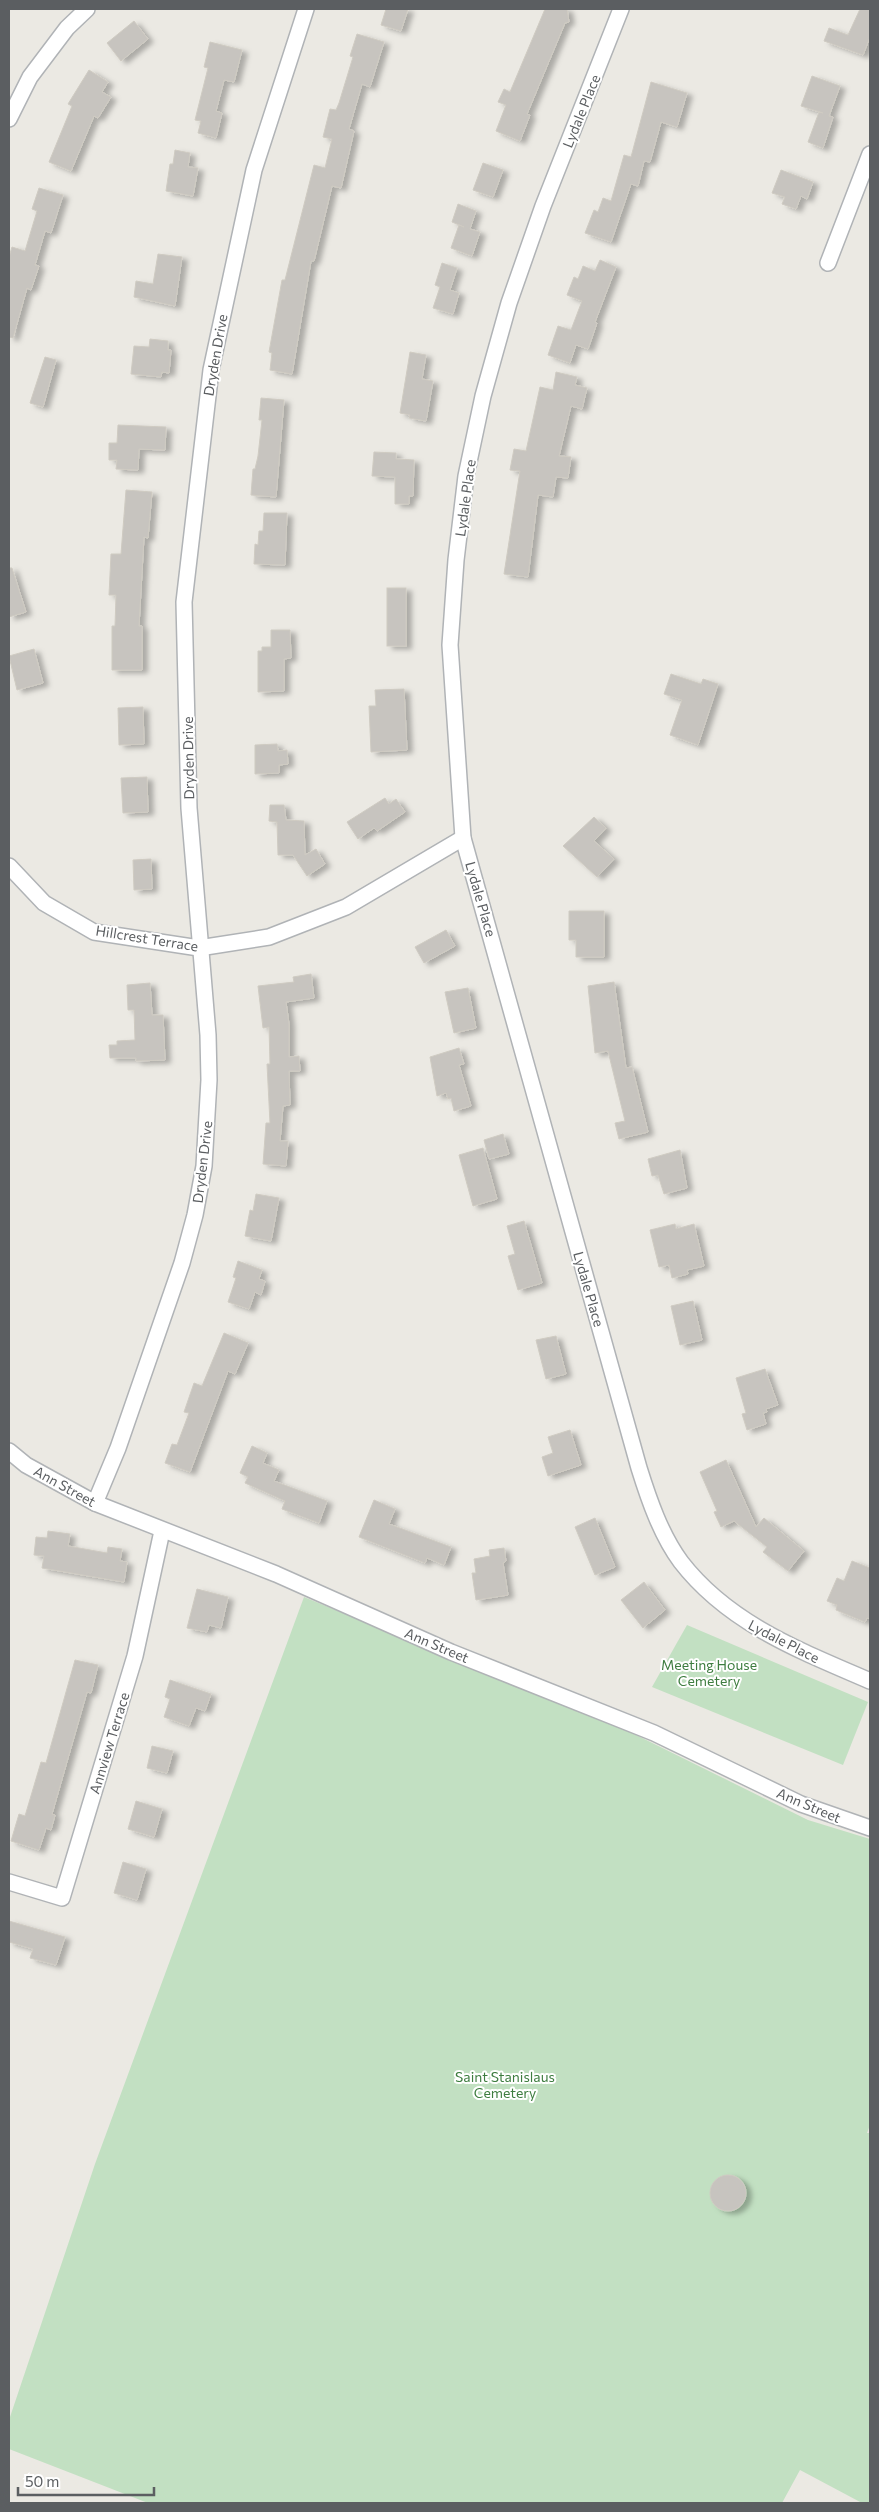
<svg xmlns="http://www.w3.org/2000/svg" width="879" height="2512" viewBox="0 0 879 2512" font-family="Commissioner,sans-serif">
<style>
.green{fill:#c2e0c2}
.building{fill:#c7c4bf;stroke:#cfcbc2;filter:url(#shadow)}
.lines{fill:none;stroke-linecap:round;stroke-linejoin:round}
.minor-casing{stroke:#b0b3b6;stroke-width:18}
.minor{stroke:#fff;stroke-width:15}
.labels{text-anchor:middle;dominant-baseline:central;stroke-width:4;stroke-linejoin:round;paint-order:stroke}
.street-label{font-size:14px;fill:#5b5e61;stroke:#fff}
.park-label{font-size:14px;fill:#3e7d40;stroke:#fff}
</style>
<defs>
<filter id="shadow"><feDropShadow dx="5.5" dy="3" stdDeviation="2.5" flood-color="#0004"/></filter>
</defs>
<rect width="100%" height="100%" fill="#ebe9e3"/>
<g class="green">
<path d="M304 1597 628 1731 808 1820 870 1839V2125L867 2133H870V2503H862L800 2470 782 2503H148L9 2449V2420L95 2164Z"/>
<path d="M687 1625 868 1702 843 1765 652 1687Z"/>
</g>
<g class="building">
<path d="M386 9H408L401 31 381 25Z"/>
<path d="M545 9H567L569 22 565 23 527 114 530 115 520 141 496 131 506 105 498 102 504 89 510 92Z"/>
<path d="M860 9H870V37L863 55 824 41 829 28 848 35Z"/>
<path d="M134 21 148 39 121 61 107 43Z"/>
<path d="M357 34 384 42 370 87 362 84 349 129 354 131 341 188 332 186 314 261H311L292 374 270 370 272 353 269 352 282 280H285L314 165 325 168 332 139 323 137 330 109 336 110 339 103 353 57 350 56Z"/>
<path d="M210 42 242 50 234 82 224 80 216 111 222 113 216 138 198 133 201 121 195 120 208 68 204 67Z"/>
<path d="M89 70 108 82 102 92 111 97 98 118 94 116 71 171 49 162 72 106 68 104Z"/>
<path d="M812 76 840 86 829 116 833 117 823 148 808 142 819 112 823 113 801 106Z"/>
<path d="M651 82 687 93 677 127 661 122 650 162 644 161 638 186 631 184 611 242 585 233 594 210 598 212 603 198 611 201 624 155 631 157Z"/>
<path d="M175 150 190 153 188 167 198 168 193 196 166 191 170 164H173Z"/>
<path d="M483 163 503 170 493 197 473 190Z"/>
<path d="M781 170 813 182 807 199 801 196 796 209 782 204 785 197 772 193Z"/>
<path d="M39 188 63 195 51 233 45 231 35 265 39 266 31 290 27 288 13 338 9 337V257L12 247 25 251 37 211 32 209Z"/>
<path d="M458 204 476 211 470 229 480 232 472 256 451 248 459 225 464 227 452 222Z"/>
<path d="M158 254 182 257 175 306 134 297 136 281 153 284Z"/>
<path d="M600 260 616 267 595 322 597 323 588 349 576 345 570 363 548 355 558 326 571 330 582 301 567 295 574 277 578 279 583 266 595 271Z"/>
<path d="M442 263 457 268 450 290 459 293 453 314 433 308 440 287 435 285Z"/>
<path d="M150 339 168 341V350H171L169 373 162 372 161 377 131 374 134 346 149 347Z"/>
<path d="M410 352 426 355 422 379 433 381 426 421 409 418 410 415 400 413Z"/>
<path d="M45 357 56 360 43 407 30 403Z"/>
<path d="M556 372 577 377 575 385 587 388 582 409 571 406 559 456 571 457 568 478 556 477 553 497 538 495 528 577 504 574 520 471 510 470 514 449 526 451 540 387 553 390Z"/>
<path d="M261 398 284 400 276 497 251 495 253 469H255L258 456 262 420H259Z"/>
<path d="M118 425 166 427 165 450 139 449 138 470 116 469 117 460H109V443H117Z"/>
<path d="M374 452 396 453V459L414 460 413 496H409V504H395V477L372 476Z"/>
<path d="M126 490 152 492 148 538 144 537 139 626H142V670H112V626H115L116 595H109L111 554H121Z"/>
<path d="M264 513H287L285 565 254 564 255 544 258 545 259 531H263Z"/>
<path d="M9 568H12L26 612 9 617Z"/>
<rect x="387" y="588" width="19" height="58"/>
<path d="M271 630H290L291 658 284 659V691L258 692V651H262V647H271Z"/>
<path d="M34 649 43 683 17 690 9 656Z"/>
<path d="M671 674 701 684 703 679 718 684 698 745 670 735 682 700 664 694Z"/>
<path d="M404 689 407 750 371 752 369 706H376L375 690Z"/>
<path d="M143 707 144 744 119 745 118 708Z"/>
<path d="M277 744 278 751 287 750 288 764 279 765V773L255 774V745Z"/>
<path d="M147 777 148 812 123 813 121 778Z"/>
<path d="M385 798 389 804 396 799 405 812 377 831 374 828 358 839 347 822Z"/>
<path d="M270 805H284L286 820 304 821 305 855 316 849 325 864 307 876 293 855H278L277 822 269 821Z"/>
<path d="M594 817 606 828 594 841 614 859 597 877 563 846Z"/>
<path d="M151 859 152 889 134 890 133 860Z"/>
<path d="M569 911H604V957H576V940H569Z"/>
<path d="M446 930 455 946 424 963 415 947Z"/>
<path d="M311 974 314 998 286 1002 289 1024V1057L299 1056 300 1071H289L290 1105 283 1106 280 1141H288L286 1166 263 1164 266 1123H270L267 1064H270L269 1027 263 1028 258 986 294 982 293 977Z"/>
<path d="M614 982 626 1068 632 1067 648 1132 619 1139 615 1123 625 1121 608 1051 595 1053 588 986Z"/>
<path d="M150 983 152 1015H163L165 1060 136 1061V1058H110L109 1045H117V1041L135 1040 134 1010H128L127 985Z"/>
<path d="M468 988 476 1028 454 1033 445 992Z"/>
<path d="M459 1048 464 1064 459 1065 471 1106 454 1111 451 1098 448 1099 446 1093 437 1096 430 1057Z"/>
<path d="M503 1134 509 1154 489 1159 484 1140Z"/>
<path d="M483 1148 497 1199 473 1206 459 1155Z"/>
<path d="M680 1150 687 1188 664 1194 658 1175 652 1176 648 1159Z"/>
<path d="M256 1194 279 1198 271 1241 245 1236 250 1210 253 1211Z"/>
<path d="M524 1221 542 1283 518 1290 508 1256 515 1254 507 1226Z"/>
<path d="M675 1224 676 1229 694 1224 704 1266 687 1270 688 1274 672 1278 669 1265 659 1267 650 1230Z"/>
<path d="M238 1261 262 1270 259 1279 265 1281 261 1295 255 1292 249 1309 228 1302 236 1278 233 1277Z"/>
<path d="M693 1301 702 1340 680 1345 671 1306Z"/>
<path d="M224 1333 248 1343 235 1374 228 1371 190 1472 165 1463 172 1444 177 1445 189 1413 184 1412 194 1383 202 1386Z"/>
<path d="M556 1336 566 1374 546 1379 536 1340Z"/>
<path d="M765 1369 778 1405 766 1409 767 1412 763 1413 766 1424 747 1430 742 1414 746 1413 736 1378Z"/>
<path d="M570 1430 581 1465 548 1476 542 1457 553 1453 548 1437Z"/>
<path d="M252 1446 267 1453 263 1463 279 1470 274 1481 327 1501 319 1523 282 1509 285 1501 245 1483 248 1477 240 1473Z"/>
<path d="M726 1460 756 1527 764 1518 804 1551 788 1571 763 1552 767 1547 734 1521 721 1527 714 1512 717 1511 700 1472Z"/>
<path d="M374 1500 395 1509 389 1524 451 1547 444 1565 427 1558 425 1563 359 1537Z"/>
<path d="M595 1518 615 1567 595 1575 575 1527Z"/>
<path d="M48 1531 70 1534 68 1546 107 1553 108 1547 122 1549 120 1561 127 1562 124 1582 42 1568 44 1556 34 1555 36 1537 47 1538Z"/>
<path d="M504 1548 506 1561 503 1563 508 1595 476 1600 472 1573H476L474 1559 490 1556 489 1550Z"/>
<path d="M852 1561 870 1568V1619L867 1618 865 1622 836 1610 837 1605 827 1601 837 1578 844 1581Z"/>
<path d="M644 1582 665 1610 643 1628 621 1600Z"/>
<path d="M197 1589 228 1597 221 1628 209 1625 207 1632 187 1628Z"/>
<path d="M75 1660 98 1665 91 1693 87 1692 52 1814 55 1815 51 1830 46 1828 39 1850 11 1841 19 1814 25 1816 41 1762 46 1763Z"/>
<path d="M170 1680 211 1694 205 1711 196 1708 189 1726 164 1717 170 1699 165 1697Z"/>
<path d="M152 1746 173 1751 167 1773 147 1768Z"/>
<path d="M136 1801 162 1809 154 1837 128 1829Z"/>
<path d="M123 1862 146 1869 137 1900 114 1893Z"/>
<path d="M9 1921 65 1937 56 1965 30 1958 33 1949 9 1942Z"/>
<circle cx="728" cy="2193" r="18"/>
</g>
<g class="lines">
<defs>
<g id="minor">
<path d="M621 9 543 206 509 303 483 396 466 476 456 560 450 645 463 838 639 1468C649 1500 661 1535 681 1562 729 1624 801 1651 870 1681"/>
<path d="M9 119 30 77 67 28 87 9"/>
<path d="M828 263 870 154"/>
<path d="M9 866 44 903 94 932 199 948 269 937 346 907 463 838"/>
<path d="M9 1451 26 1465 95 1503 276 1574 451 1652 654 1733 801 1804 870 1828"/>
<path d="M95 1503 118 1448 182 1263 195 1215 204 1166 209 1080 208 1035 189 808 184 602 211 370 254 170 306 9"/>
<path d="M9 1882 62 1898 135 1656 162 1531"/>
</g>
</defs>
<use href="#minor" class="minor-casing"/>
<use href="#minor" class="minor"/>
</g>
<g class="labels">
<g class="street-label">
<text transform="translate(581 111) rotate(-68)">Lydale Place</text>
<text transform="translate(215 355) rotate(-80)">Dryden Drive</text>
<text transform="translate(465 498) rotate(-82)">Lydale Place</text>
<text transform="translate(188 758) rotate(-91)">Dryden Drive</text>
<text transform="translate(481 899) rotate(74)">Lydale Place</text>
<text transform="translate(147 938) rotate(9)">Hillcrest Terrace</text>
<text transform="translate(202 1162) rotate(-83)">Dryden Drive</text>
<text transform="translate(589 1289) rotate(74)">Lydale Place</text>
<text transform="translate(65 1486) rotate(29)">Ann Street</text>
<text transform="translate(784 1641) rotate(27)">Lydale Place</text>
<text transform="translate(437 1645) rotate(23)">Ann Street</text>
<text transform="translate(109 1743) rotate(-73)">Annview Terrace</text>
<text transform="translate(809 1805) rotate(23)">Ann Street</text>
</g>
<g class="park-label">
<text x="709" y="1664">Meeting House<tspan x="709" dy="16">Cemetery</tspan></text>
<text x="505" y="2076">Saint Stanislaus<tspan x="505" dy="16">Cemetery</tspan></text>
</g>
</g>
<rect width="879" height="2512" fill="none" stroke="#5b5e61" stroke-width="20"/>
<path d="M18 2487v8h136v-8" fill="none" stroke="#5b5e61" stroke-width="2.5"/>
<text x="25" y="2487" font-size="15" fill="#5b5e61" stroke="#ffffff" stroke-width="4" paint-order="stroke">50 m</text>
</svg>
